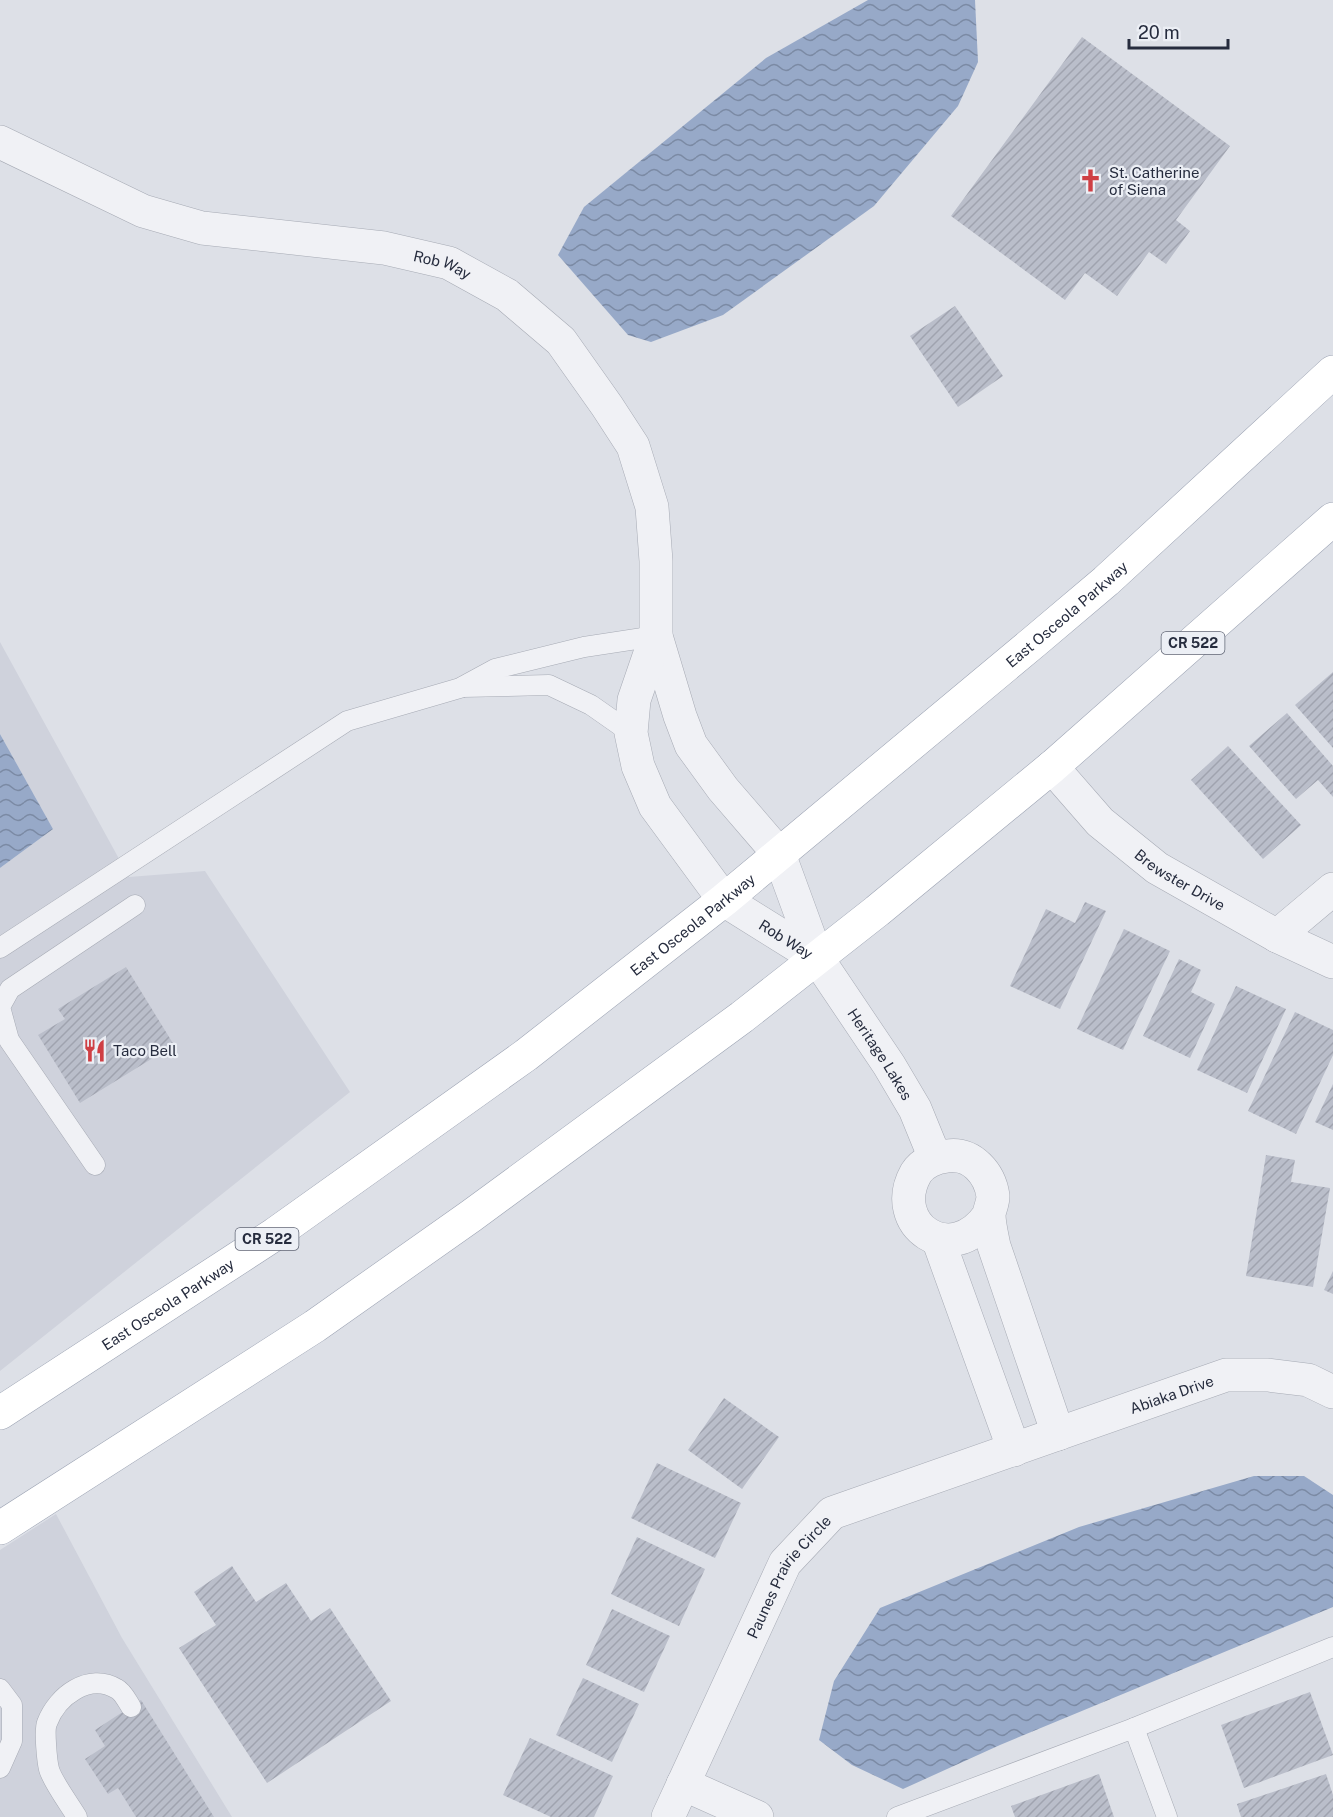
<svg xmlns="http://www.w3.org/2000/svg" width="1333" height="1817" viewBox="0 0 1333 1817" font-family="'Public Sans',sans-serif">
<style>
.built{fill:#cfd2dc}
.water{fill:url(#water-waves)}
.building{fill:url(#building-hatch)}
.lines{fill:none;stroke-linecap:round;stroke-linejoin:round}
.service-casing{stroke:#a6aab4;stroke-width:21}
.minor-casing{stroke:#a6aab4;stroke-width:34}
.primary-casing{stroke:#9ca3b3;stroke-width:34}
.service{stroke:#f0f1f5;stroke-width:20}
.minor{stroke:#f0f1f5;stroke-width:33}
.primary{stroke:#fff;stroke-width:33}
.labels{text-anchor:middle;dominant-baseline:central;stroke-width:4.5;stroke-linejoin:round;paint-order:stroke}
.shield{fill:#eceff5;stroke:#616675;stroke-width:1.5}
.shield-label{font-size:14px;font-weight:bold;fill:#262c3e}
.poi-label{font-size:15px;fill:#262c3e;stroke:#eceff5;text-anchor:start}
.street-label{font-size:15px;fill:#262c3e;stroke:#eceff5}
</style>
<defs>
<pattern id="water-waves" width="16" height="10" patternUnits="userSpaceOnUse" patternTransform="scale(1.5)"><rect width="16" height="10" fill="#97a9c8"/><path d="M0 5q4-4 8 0t8 0" fill="none" stroke="#7b8aa4"/></pattern>
<pattern id="building-hatch" width="6" height="6" patternUnits="userSpaceOnUse" patternTransform="scale(1.5)"><rect width="6" height="6" fill="#babeca"/><path d="M-1 1l2-2M0 6l6-6M5 7l2-2" fill="none" stroke="#a0a3af"/></pattern>
</defs>
<rect width="100%" height="100%" fill="#dde0e7"/>
<g class="built">
<path d="M0 642 129 877 205 871 350 1092 0 1371V868L53 829 0 734Z"/>
<path d="M56 1514 122 1638 232 1817H0V1550Z"/>
</g>
<g class="water">
<path d="M868 0H975L978 62 958 106 874 206 723 315 651 342 628 335 558 255 584 207 766 58Z"/>
<path d="M0 734 53 829 0 868Z"/>
<path d="M1254 1476H1304L1333 1495V1607L1000 1745 903 1789 852 1765 819 1740 834 1681 880 1608 1079 1527Z"/>
</g>
<g class="building">
<path d="M1082 37 1230 146 1176 220 1190 231 1166 264 1149 252 1117 296 1085 273 1065 300 951 216Z"/>
<path d="M955 306 1003 376 958 407 910 336Z"/>
<path d="M1333 672V748L1295 705Z"/>
<path d="M1287 713 1333 766V797L1318 780 1296 799 1249 746Z"/>
<path d="M1228 746 1301 825 1263 859 1191 780Z"/>
<path d="M1085 902 1106 911 1060 1009 1010 986 1046 909 1075 923Z"/>
<path d="M1124 929 1170 951 1123 1050 1077 1029Z"/>
<path d="M1179 959 1201 970 1191 992 1215 1004 1190 1058 1143 1036Z"/>
<path d="M126 967 174 1045 80 1103 38 1035 65 1019 58 1009Z"/>
<path d="M1236 986 1286 1009 1247 1093 1197 1070Z"/>
<path d="M1295 1012 1333 1030V1055L1296 1134 1248 1111Z"/>
<path d="M1333 1084V1130L1315 1122Z"/>
<path d="M1266 1155 1295 1160 1291 1182 1330 1188 1313 1287 1246 1276Z"/>
<path d="M1333 1271V1294L1324 1290Z"/>
<path d="M724 1398 779 1437 742 1489 688 1450Z"/>
<path d="M657 1463 741 1503 715 1558 631 1518Z"/>
<path d="M637 1537 705 1569 679 1626 611 1594Z"/>
<path d="M232 1566 256 1602 286 1583 311 1621 330 1608 391 1701 267 1783 179 1648 216 1625 194 1592Z"/>
<path d="M612 1609 670 1636 644 1692 586 1665Z"/>
<path d="M583 1678 639 1704 612 1762 556 1735Z"/>
<path d="M1310 1692 1333 1755 1244 1788 1221 1725Z"/>
<path d="M141 1700 214 1817H136L118 1788 108 1794 85 1759 105 1746 95 1730Z"/>
<path d="M530 1738 613 1776 594 1817H551L503 1795Z"/>
<path d="M1099 1774 1114 1817H1015L1011 1806Z"/>
<path d="M1326 1774 1333 1795V1817H1241L1237 1804Z"/>
</g>
<g class="lines">
<defs>
<g id="service">
<path d="M463 687 549 685 591 705 631 733"/>
<path d="M0 948 347 721 460 688 495 669 584 647 656 636"/>
<path d="M95 1165 9 1040 0 1007 10 989 135 905"/>
<path d="M0 1689 12 1705V1741L0 1768"/>
<path d="M1134 1728 1333 1647"/>
<path d="M77 1817C70 1805 52 1781 49 1769 47 1761 44 1730 47 1723 57 1696 89 1672 117 1689 123 1692 127 1701 131 1707"/>
<path d="M897 1817 1134 1728 1167 1817"/>
</g>
<g id="minor">
<path id="s1" d="M0 142 143 211 202 228 384 248 449 263 507 295 561 341 607 406 633 446 652 507 656 561V636L680 716 691 745 723 789 779 854 817 958 889 1065 915 1109 935 1158"/>
<path id="s2" d="M656 636 634 700 631 733 638 766 655 806 724 900 817 958"/>
<path id="s3" d="M1052 767 1100 822 1157 868 1277 936 1333 962"/>
<path d="M1277 936 1333 889"/>
<path d="M989 1215C951 1270 887 1224 916 1173 922 1163 936 1157 947 1156 972 1152 990 1174 993 1196 993 1203 990 1208 989 1214 989 1224 992 1236 994 1246L1058 1434"/>
<path d="M938 1239 1014 1450"/>
<path d="M683 1784 757 1817"/>
<path id="s4" d="M668 1817 785 1563 832 1513 1226 1375H1268L1308 1380 1333 1392"/>
</g>
<g id="primary">
<path id="s5" d="M0 1413 275 1234 526 1055 724 900 1035 641 1106 581 1333 372"/>
<path d="M0 1528 315 1326 471 1216 742 1017 877 911 1052 767 1333 519"/>
</g>
</defs>
<use href="#service" class="service-casing"/>
<use href="#minor" class="minor-casing"/>
<use href="#primary" class="primary-casing"/>
<use href="#service" class="service"/>
<use href="#minor" class="minor"/>
<use href="#primary" class="primary"/>
</g>
<defs>
<symbol id="church-bare" viewBox="-9 -9 18 18"><path d="M-1.2-6h2.4v3.5h3.3v2.4h-3.3V6h-2.4V-.1h-3.3v-2.4h3.3Z" fill="#cf3f44" stroke="#eceff5" stroke-width="2.5" paint-order="stroke"/></symbol>
<symbol id="restaurant-bare" viewBox="-9 -9 18 18"><path d="M-5-6h1v4h1v-4h1v4h1v-4h1v5L-1.5 .5V6h-2V.5L-5-1ZM5-6V6H3V1.5H1.5Q1.5-4 5-6Z" fill="#cf3f44" stroke="#eceff5" stroke-width="2.5" paint-order="stroke"/></symbol>
</defs>
<g fill-rule="evenodd">
<use href="#church-bare" x="1074" y="164" width="33" height="33"/>
<use href="#restaurant-bare" x="78" y="1034" width="33" height="33"/>
</g>
<g class="labels">
<g class="shield">
<rect x="1161.5" y="632" width="63" height="22" rx="4.5"/>
<rect x="235.5" y="1228" width="63" height="22" rx="4.5"/>
</g>
<g class="shield-label">
<text x="1193" y="643">CR 522</text>
<text x="267" y="1239">CR 522</text>
</g>
<g class="poi-label">
<text x="1109" y="172">St. Catherine<tspan x="1109" dy="17">of Siena</tspan></text>
<text x="113" y="1050">Taco Bell</text>
</g>
<g class="street-label">
<text stroke="none"><textPath href="#s1" startOffset="464">Rob Way</textPath></text>
<text stroke="none"><textPath href="#s5" startOffset="1334">East Osceola Parkway</textPath></text>
<text stroke="none"><textPath href="#s3" startOffset="172">Brewster Drive</textPath></text>
<text stroke="none"><textPath href="#s5" startOffset="848">East Osceola Parkway</textPath></text>
<text stroke="none"><textPath href="#s2" startOffset="368">Rob Way</textPath></text>
<text stroke="none"><textPath href="#s1" startOffset="1408">Heritage Lakes</textPath></text>
<text stroke="none"><textPath href="#s5" startOffset="200">East Osceola Parkway</textPath></text>
<text stroke="none"><textPath href="#s4" startOffset="708">Abiaka Drive</textPath></text>
<text stroke="none"><textPath href="#s4" startOffset="270">Paunes Prairie Circle</textPath></text>
</g>
</g>
<path d="M1129 39v9h99v-9" fill="none" stroke="#262c3e" stroke-width="3"/>
<text x="1138" y="39" font-size="18" fill="#262c3e" stroke="#eceff5" stroke-width="4.5" paint-order="stroke">20 m</text>
</svg>
